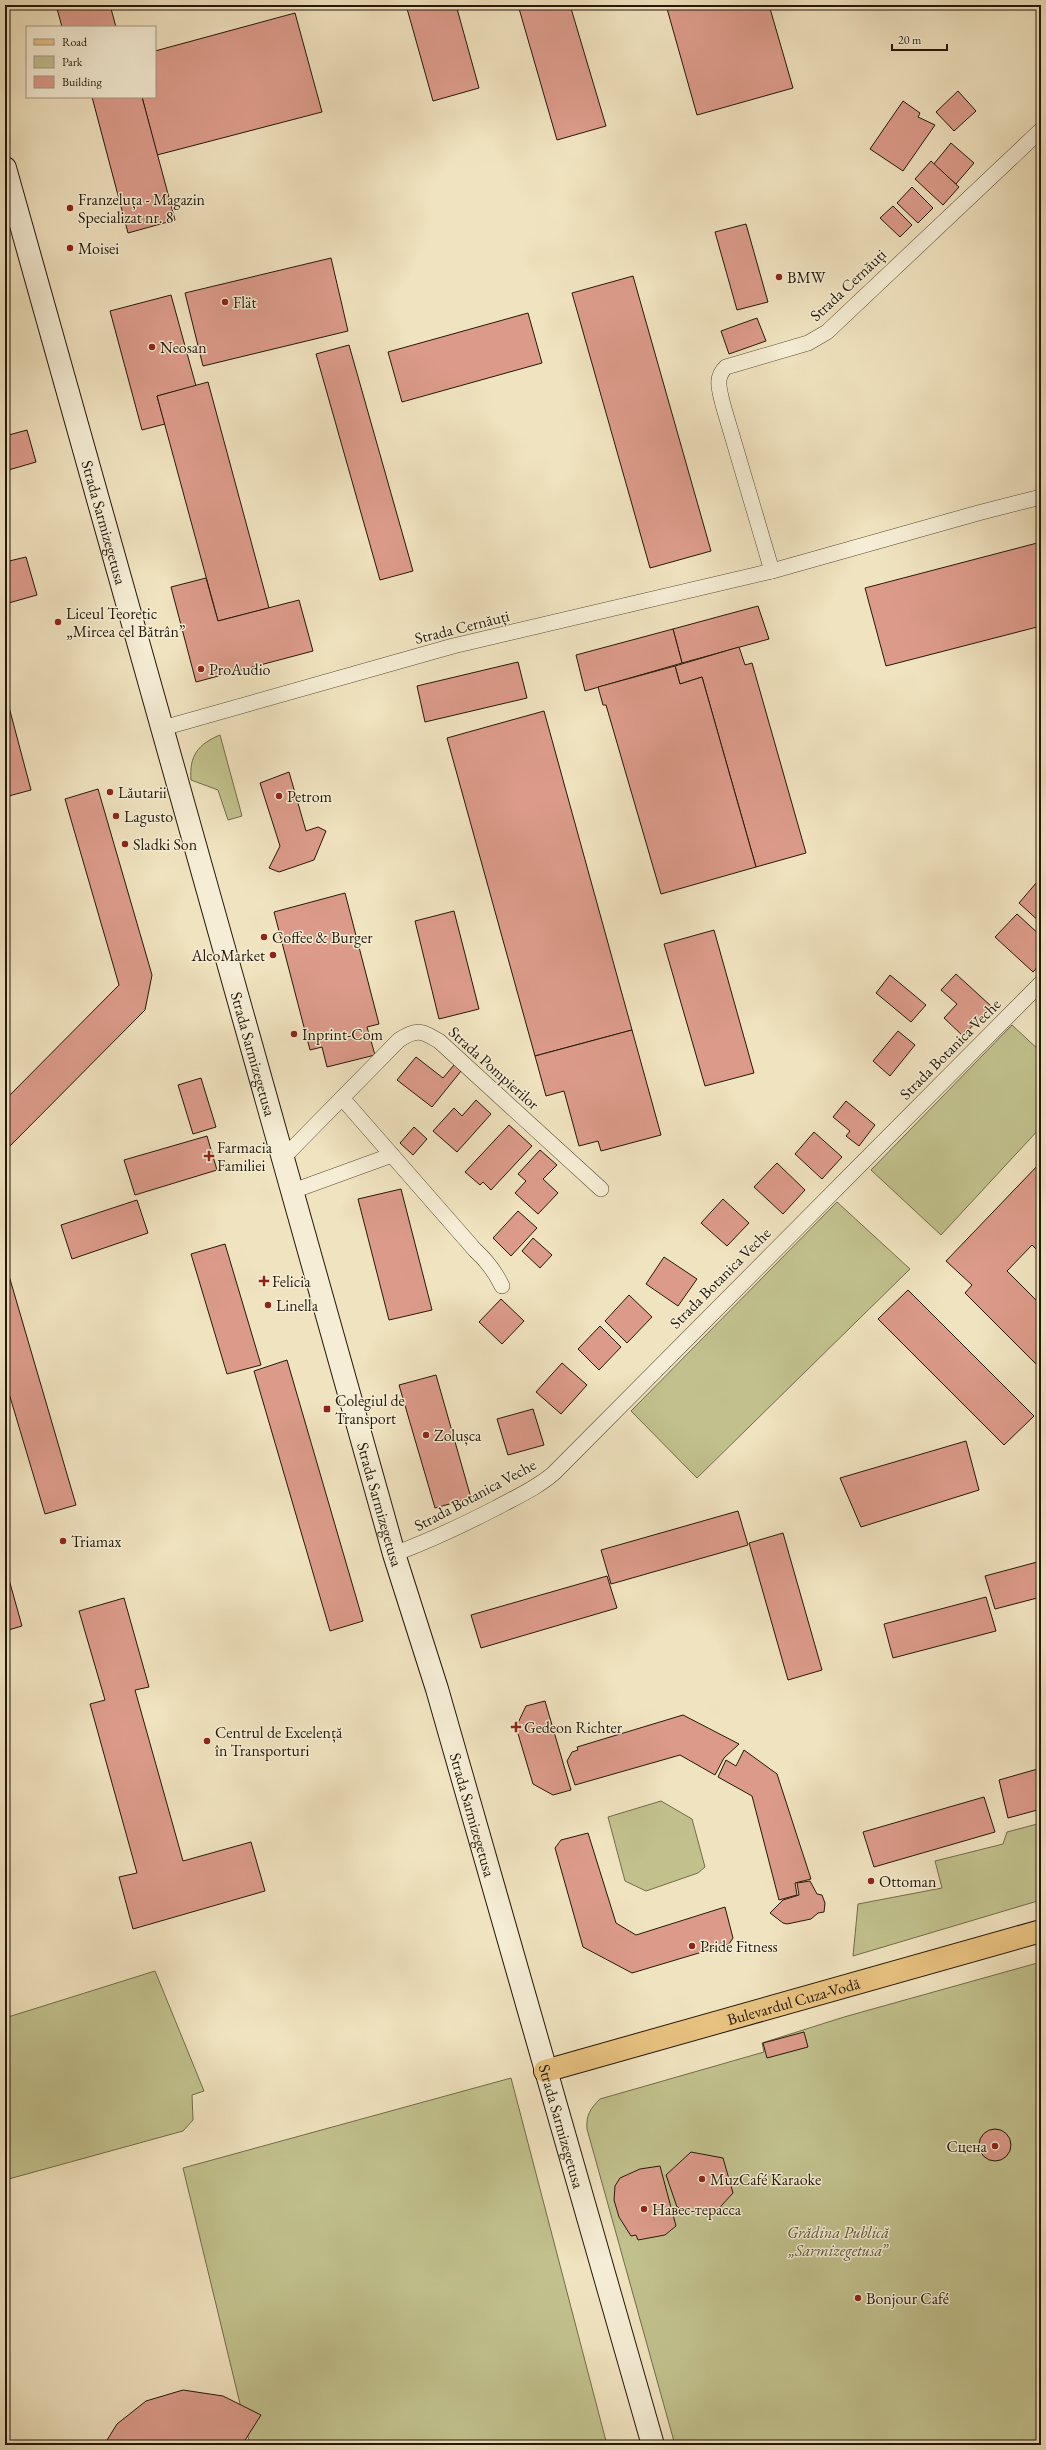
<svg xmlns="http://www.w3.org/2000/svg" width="1046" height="2450" viewBox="0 0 1046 2450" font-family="'EB Garamond',serif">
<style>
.green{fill:#c1c18d;stroke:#726c4a}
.building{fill:#dc9b8a;stroke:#241808}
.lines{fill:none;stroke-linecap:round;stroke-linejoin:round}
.street-casing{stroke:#574b36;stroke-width:16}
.secondary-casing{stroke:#241808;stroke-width:24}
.primary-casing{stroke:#241808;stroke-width:24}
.street{stroke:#f5edd5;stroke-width:15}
.secondary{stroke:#f5edd5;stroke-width:22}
.primary{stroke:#e8c280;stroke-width:22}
.poi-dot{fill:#8f2418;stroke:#f5edd5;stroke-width:1.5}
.labels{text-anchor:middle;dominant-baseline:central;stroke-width:3;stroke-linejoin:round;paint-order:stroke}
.poi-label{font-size:16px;fill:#241808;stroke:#f5edd5;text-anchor:start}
.street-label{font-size:16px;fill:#241808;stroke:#f5edd5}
.park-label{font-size:16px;font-style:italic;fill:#5b5337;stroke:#f5edd5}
</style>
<rect width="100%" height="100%" fill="#f0e3bf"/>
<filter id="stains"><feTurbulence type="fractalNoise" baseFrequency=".005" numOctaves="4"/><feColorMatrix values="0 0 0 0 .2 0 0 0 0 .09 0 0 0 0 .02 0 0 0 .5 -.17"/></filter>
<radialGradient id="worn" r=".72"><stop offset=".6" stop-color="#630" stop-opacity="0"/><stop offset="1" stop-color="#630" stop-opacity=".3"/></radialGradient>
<g class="green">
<path d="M220 735 242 816 228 820 218 790 191 780C189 756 198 744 220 735Z"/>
<path d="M1012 1025 1041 1052V1127L941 1235 871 1170Z"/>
<path d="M837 1202 910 1269 697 1478 631 1411Z"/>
<path d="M661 1801 692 1819 705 1867 698 1873 646 1891 625 1881 608 1817Z"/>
<path d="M1041 1823V1900L853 1956 858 1904 942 1888 935 1861 1003 1844 1007 1832Z"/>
<path d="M1041 1962V2437L1035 2445H675L587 2129C586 2115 590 2109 600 2099L764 2052 762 2043 844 2017Z"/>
<path d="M155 1971 204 2091 192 2095 193 2120 183 2131 5 2180V2018Z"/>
<path d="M511 2078 607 2445H250L183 2168Z"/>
</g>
<g class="building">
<path d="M56 5H110L116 27H62Z"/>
<path d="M406 5H456L479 88 433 101Z"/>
<path d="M518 5H570L606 126 557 140Z"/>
<path d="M666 5H769L793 88 697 115Z"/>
<path d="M295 13 322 112 157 155 142 97H155V51Z"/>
<path d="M958 91 976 111 954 131 936 112Z"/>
<path d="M92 97H142L175 220 128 233Z"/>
<path d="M903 101 920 113 918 117 935 125 903 171 870 149Z"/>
<path d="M951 143 974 163 956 184 933 165Z"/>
<path d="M931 161 959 187 943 205 915 179Z"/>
<path d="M912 187 933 208 918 223 897 203Z"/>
<path d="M893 206 912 225 900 237 880 218Z"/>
<path d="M746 224 768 302 737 310 715 232Z"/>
<path d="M331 258 348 331 203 366 185 293Z"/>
<path d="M633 276 711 551 650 568 572 293Z"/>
<path d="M171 295 196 386 157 396 165 424 142 430 110 311Z"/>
<path d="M528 313 542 363 402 402 388 352Z"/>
<path d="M757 318 766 341 729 354 721 331Z"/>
<path d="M349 345 413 571 380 580 316 354Z"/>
<path d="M208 382 269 608 218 621 157 396Z"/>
<path d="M27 430 36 462 5 471V436Z"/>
<path d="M1041 542V626L886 666 865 588Z"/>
<path d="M26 557 37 595 5 604V562Z"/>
<path d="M206 578 218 621 299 600 313 651 196 682 171 587Z"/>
<path d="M758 606 769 639 682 663 673 629Z"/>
<path d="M673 629 682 663 585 691 576 655Z"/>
<path d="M739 647 745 665 752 663 806 853 756 867 702 677 680 684 675 666Z"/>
<path d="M518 662 527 698 425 722 417 686Z"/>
<path d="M675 666 680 684 702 677 756 867 661 894 606 705H603L598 687Z"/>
<path d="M5 692 31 790 5 797Z"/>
<path d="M544 711 632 1030 535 1056 447 738Z"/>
<path d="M289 772 306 831 318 827 326 831 314 860 279 872 269 868 280 846 260 783Z"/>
<path d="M98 789 152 975 145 1010 5 1151V1100L119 985 65 799Z"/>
<path d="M1037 882 1041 886V923L1019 903Z"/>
<path d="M345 893 379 1024 367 1027 375 1055 327 1067 322 1047 310 1050 274 912Z"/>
<path d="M454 911 479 1009 439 1019 415 921Z"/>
<path d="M1017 914 1041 936V963L1033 972 995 937Z"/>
<path d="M714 930 754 1073 705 1086 664 944Z"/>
<path d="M956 974 991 1006 963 1036 944 1018 957 1004 941 990Z"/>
<path d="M890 975 926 1005 911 1022 876 993Z"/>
<path d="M632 1030 661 1135 601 1151 598 1141 579 1146 564 1091 546 1096 535 1056Z"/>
<path d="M898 1031 915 1045 890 1076 873 1061Z"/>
<path d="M416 1057 443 1078 454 1065 461 1071 432 1107 397 1080Z"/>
<path d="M201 1078 216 1127 193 1134 178 1085Z"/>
<path d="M476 1100 491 1114 457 1152 433 1131 454 1108 462 1116Z"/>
<path d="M846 1101 875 1125 859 1146 846 1136 850 1131 833 1117Z"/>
<path d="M509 1125 532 1146 491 1190 483 1182 480 1185 465 1172Z"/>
<path d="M414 1127 427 1139 413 1155 400 1143Z"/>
<path d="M814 1132 842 1157 822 1179 795 1154Z"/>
<path d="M207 1136 217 1170 135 1195 124 1160Z"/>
<path d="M540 1150 557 1165 543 1179 558 1193 538 1214 515 1193 526 1181 518 1174Z"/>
<path d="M1041 1162V1254L1032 1245 1007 1271 1041 1305V1369L965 1293 972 1285 946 1261Z"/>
<path d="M777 1163 805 1190 783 1214 754 1187Z"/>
<path d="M401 1189 432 1310 389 1320 358 1199Z"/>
<path d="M723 1199 749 1223 727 1246 701 1223Z"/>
<path d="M137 1200 148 1233 72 1259 61 1225Z"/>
<path d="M518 1211 537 1228 511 1256 493 1238Z"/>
<path d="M533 1238 552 1255 540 1268 522 1251Z"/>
<path d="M225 1244 261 1365 227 1374 191 1254Z"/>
<path d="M664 1257 697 1279 678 1306 646 1284Z"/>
<path d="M5 1262 76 1505 45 1514 5 1380Z"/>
<path d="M908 1290 1034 1416 1004 1445 878 1319Z"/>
<path d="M629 1295 652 1317 627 1343 605 1321Z"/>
<path d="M501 1299 524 1321 502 1344 479 1322Z"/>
<path d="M600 1326 621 1347 599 1370 578 1349Z"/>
<path d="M287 1360 363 1621 330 1631 254 1371Z"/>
<path d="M562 1363 587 1385 561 1414 536 1392Z"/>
<path d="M436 1375 471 1498 435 1508 399 1385Z"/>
<path d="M533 1409 544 1445 508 1455 497 1419Z"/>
<path d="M966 1441 979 1490 861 1527 840 1478Z"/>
<path d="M738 1511 748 1545 611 1584 601 1550Z"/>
<path d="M783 1533 822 1670 788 1680 749 1543Z"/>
<path d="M1041 1561V1597L995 1609 985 1576Z"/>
<path d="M8 1576 22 1626 5 1631V1577Z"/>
<path d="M607 1576 617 1608 481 1648 471 1615Z"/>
<path d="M986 1597 996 1631 893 1658 884 1624Z"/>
<path d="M124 1598 149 1687 135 1690 183 1861 251 1842 265 1891 133 1929 119 1877 137 1873 90 1704 105 1700 79 1611Z"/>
<path d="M545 1701 571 1790 553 1795 533 1784 516 1727 526 1706Z"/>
<path d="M683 1715 739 1744 724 1758 715 1775 680 1755 575 1785 567 1761 572 1752 578 1750 577 1747Z"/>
<path d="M744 1750 777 1774 811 1879 795 1883 797 1895 779 1900 752 1796 718 1777 726 1760 736 1766Z"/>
<path d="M1041 1768V1809L1008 1818 999 1780Z"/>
<path d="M984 1797 995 1832 874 1867 863 1832Z"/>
<path d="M588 1833 616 1923 636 1935 725 1907 733 1938 729 1944 632 1973 583 1947 555 1848 561 1840Z"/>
<path d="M810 1881 817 1894 822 1895 825 1903 824 1912 818 1913 811 1919 787 1924 783 1923 770 1913 783 1900 799 1895 797 1883Z"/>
<path d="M804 2032 808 2047 767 2058 763 2043Z"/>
<circle cx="995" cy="2145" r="16"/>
<path d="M691 2152 723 2158 733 2193 711 2217 677 2207 666 2175Z"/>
<path d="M660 2166 676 2226 665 2235 638 2240 636 2235 631 2236 619 2217 614 2200 615 2186 620 2178 640 2169Z"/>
<path d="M183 2390 223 2396 261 2415 242 2445 191 2443 185 2445H104L117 2424 146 2401Z"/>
</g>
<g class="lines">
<defs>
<g id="street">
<path d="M772 571 723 405C720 391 714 378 726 367L808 343 827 332 1041 130"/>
<path d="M163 728 453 646 772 571 978 513 1041 497"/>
<path d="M342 1098 475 1250C487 1261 495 1271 502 1286"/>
<path d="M283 1158 399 1040C417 1028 422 1031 439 1041L601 1189"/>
<path d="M293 1191 392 1155"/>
<path d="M394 1554C429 1541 463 1525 496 1508 516 1497 537 1488 554 1473L1041 983"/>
</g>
<g id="secondary">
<path id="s1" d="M5 168 394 1554 437 1689 653 2445"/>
</g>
<g id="primary">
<path id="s2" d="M545 2071 1041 1931"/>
</g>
</defs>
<use href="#street" class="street-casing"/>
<use href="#secondary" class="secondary-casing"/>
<use href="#primary" class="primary-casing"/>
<use href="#street" class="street"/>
<use href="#secondary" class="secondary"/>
<use href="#primary" class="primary"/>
</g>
<g class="poi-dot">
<circle cx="70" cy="208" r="4"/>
<circle cx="70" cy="248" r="4"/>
<circle cx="779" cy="277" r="4"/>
<circle cx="225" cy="302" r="4"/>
<circle cx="152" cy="347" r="4"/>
<circle cx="58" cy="622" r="4"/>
<circle cx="201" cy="669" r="4"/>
<circle cx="110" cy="792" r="4"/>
<circle cx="279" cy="796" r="4"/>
<circle cx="116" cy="816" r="4"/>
<circle cx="125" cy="844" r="4"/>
<circle cx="264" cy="937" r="4"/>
<circle cx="273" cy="955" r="4"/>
<circle cx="294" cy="1034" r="4"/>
<path d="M207 1150h4v4h4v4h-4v4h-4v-4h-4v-4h4z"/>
<path d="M262 1275h4v4h4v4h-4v4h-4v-4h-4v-4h4z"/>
<circle cx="268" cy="1305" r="4"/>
<rect x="323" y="1405" width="8" height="8" rx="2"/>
<circle cx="426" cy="1435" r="4"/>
<circle cx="63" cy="1541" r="4"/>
<path d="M514 1721h4v4h4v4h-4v4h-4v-4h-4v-4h4z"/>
<circle cx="207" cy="1741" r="4"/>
<circle cx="871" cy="1881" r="4"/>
<circle cx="692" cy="1946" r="4"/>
<circle cx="995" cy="2146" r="4"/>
<circle cx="702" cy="2179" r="4"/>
<circle cx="644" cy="2209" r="4"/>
<circle cx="858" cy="2298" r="4"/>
</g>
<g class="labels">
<g class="poi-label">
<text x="78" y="199">Franzeluța - Magazin<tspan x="78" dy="18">Specializat nr. 8</tspan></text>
<text x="78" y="248">Moisei</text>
<text x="787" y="277">BMW</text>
<text x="233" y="302">Flät</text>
<text x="160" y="347">Neosan</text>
<text x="66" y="613">Liceul Teoretic<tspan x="66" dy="18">„Mircea cel Bătrân”</tspan></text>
<text x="209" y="669">ProAudio</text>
<text x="118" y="792">Lăutarii</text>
<text x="287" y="796">Petrom</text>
<text x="124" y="816">Lagusto</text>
<text x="133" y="844">Sladki Son</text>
<text x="272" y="937">Coffee &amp; Burger</text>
<text x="265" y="955" text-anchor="end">AlcoMarket</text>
<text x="302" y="1034">Inprint-Com</text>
<text x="217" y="1147">Farmacia<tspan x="217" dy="18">Familiei</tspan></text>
<text x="272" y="1281">Felicia</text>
<text x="276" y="1305">Linella</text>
<text x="335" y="1400">Colegiul de<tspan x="335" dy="18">Transport</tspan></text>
<text x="434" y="1435">Zolușca</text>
<text x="71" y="1541">Triamax</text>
<text x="524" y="1727">Gedeon Richter</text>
<text x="215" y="1732">Centrul de Excelență<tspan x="215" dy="18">în Transporturi</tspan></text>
<text x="879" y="1881">Ottoman</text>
<text x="700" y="1946">Pride Fitness</text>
<text x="987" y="2146" text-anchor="end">Сцена</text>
<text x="710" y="2179">MuzCafé Karaoke</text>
<text x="652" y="2209">Навес-терасса</text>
<text x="866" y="2298">Bonjour Café</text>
</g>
<g class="street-label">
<text transform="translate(848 285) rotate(-43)">Strada Cernăuți</text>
<text stroke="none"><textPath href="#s1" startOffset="368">Strada Sarmizegetusa</textPath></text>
<text transform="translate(462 627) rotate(-14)">Strada Cernăuți</text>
<text transform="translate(950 1049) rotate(-45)">Strada Botanica Veche</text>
<text stroke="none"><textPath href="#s1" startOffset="920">Strada Sarmizegetusa</textPath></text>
<text transform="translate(494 1068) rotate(42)">Strada Pompierilor</text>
<text transform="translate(720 1278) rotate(-45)">Strada Botanica Veche</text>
<text transform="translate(475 1495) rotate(-28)">Strada Botanica Veche</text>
<text stroke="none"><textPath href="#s1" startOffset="1388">Strada Sarmizegetusa</textPath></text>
<text stroke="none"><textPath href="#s1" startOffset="1712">Strada Sarmizegetusa</textPath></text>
<text stroke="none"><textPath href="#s2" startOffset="258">Bulevardul Cuza-Vodă</textPath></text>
<text stroke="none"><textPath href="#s1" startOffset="2036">Strada Sarmizegetusa</textPath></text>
</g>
<g class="park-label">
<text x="838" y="2232">Grădina Publică<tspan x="838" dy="18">„Sarmizegetusa”</tspan></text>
</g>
</g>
<rect width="1046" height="2450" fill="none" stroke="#f0e3bf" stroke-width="20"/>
<rect x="6" y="6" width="1034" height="2438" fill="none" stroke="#241808" stroke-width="2"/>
<rect x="10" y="10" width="1026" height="2430" fill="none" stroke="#241808"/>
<rect x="26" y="26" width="130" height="72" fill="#f5edd5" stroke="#a19883"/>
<rect x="34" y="39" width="20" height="6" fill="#e8c280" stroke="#a19883"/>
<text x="62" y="46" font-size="12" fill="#241808">Road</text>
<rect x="34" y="56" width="20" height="12" fill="#c1c18d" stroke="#a19883"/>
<text x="62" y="66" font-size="12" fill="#241808">Park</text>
<rect x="34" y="76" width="20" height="12" fill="#dc9b8a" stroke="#a19883"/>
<text x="62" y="86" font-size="12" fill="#241808">Building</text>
<path d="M892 44v6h55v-6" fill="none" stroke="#241808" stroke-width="2"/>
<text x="898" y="44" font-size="12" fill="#241808" stroke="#f5edd5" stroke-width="3" paint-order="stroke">20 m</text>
<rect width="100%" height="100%" filter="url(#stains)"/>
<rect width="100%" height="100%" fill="url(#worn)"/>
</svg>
